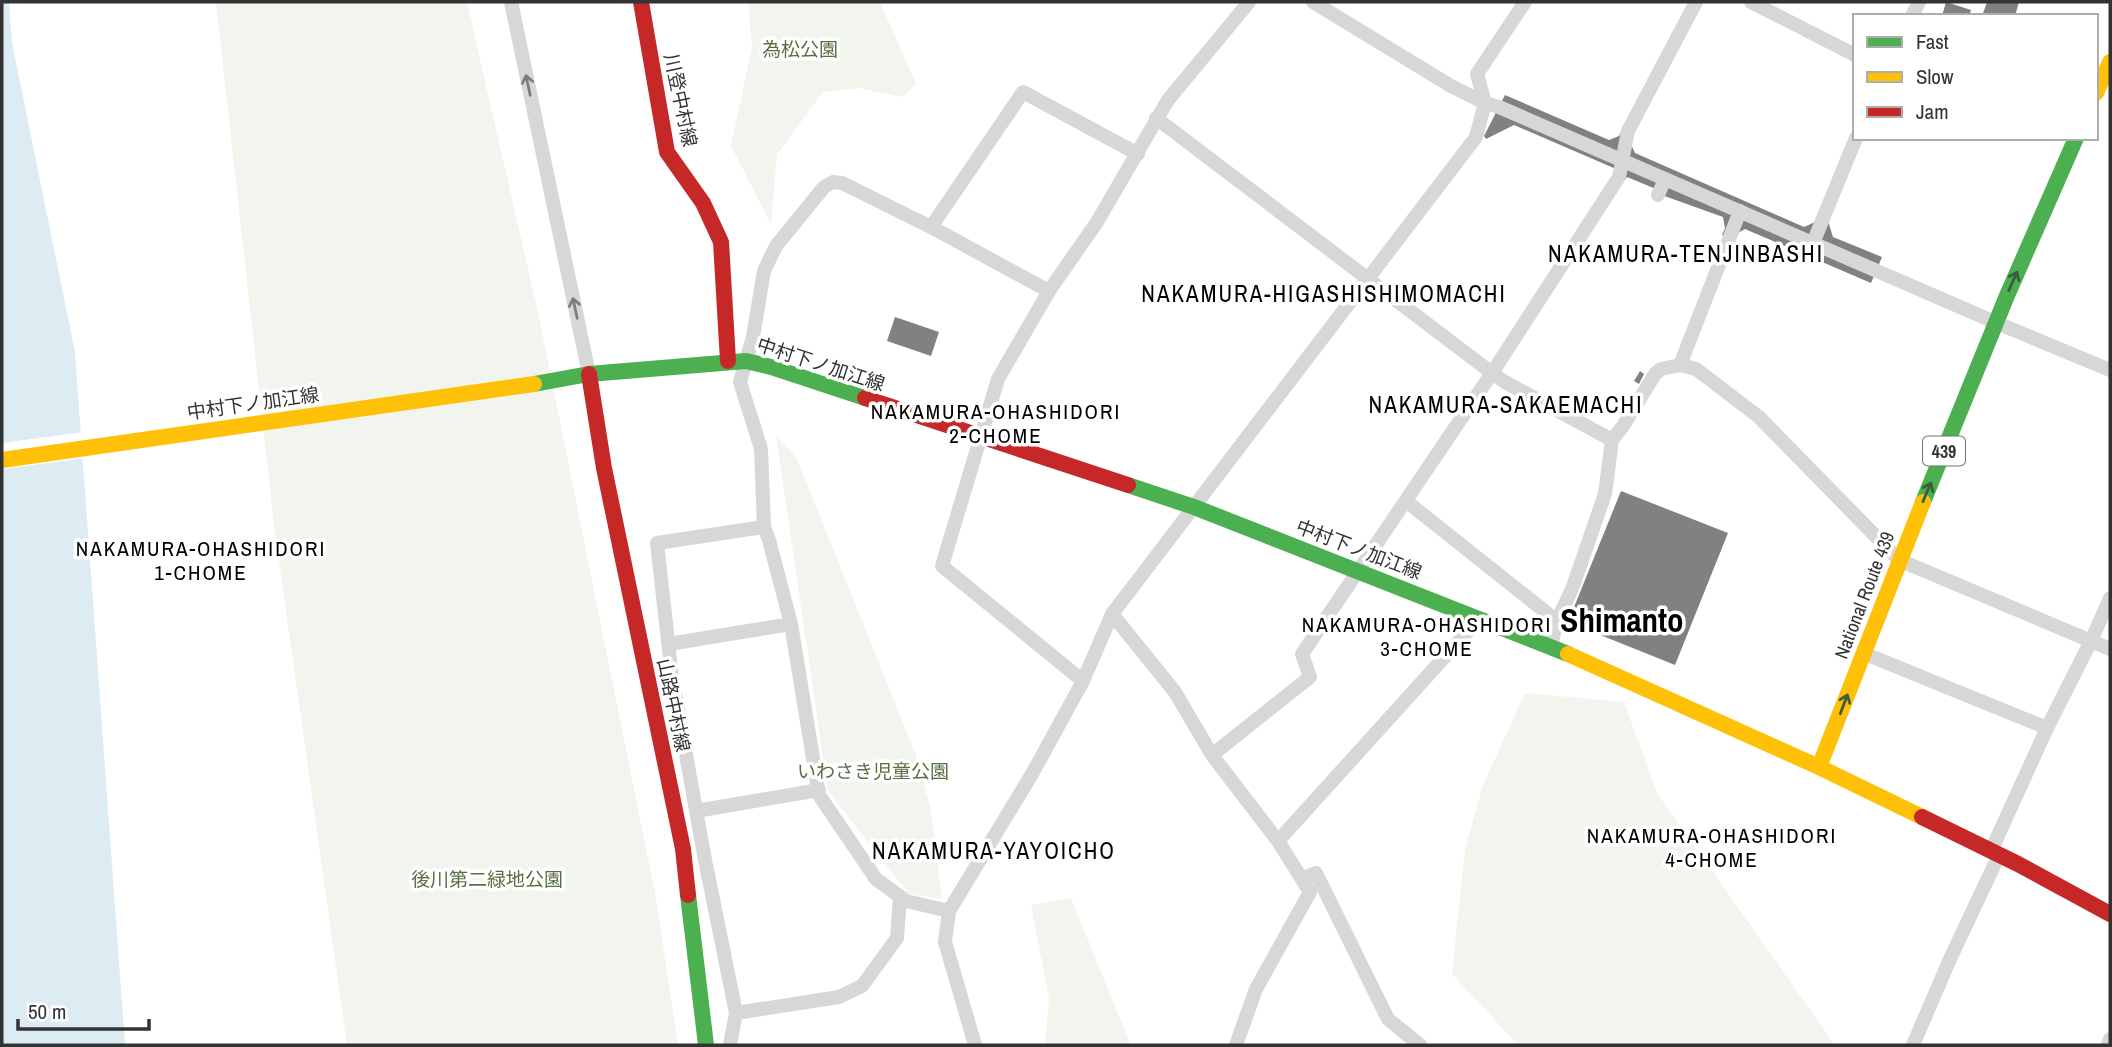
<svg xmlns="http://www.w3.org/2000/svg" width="2112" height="1047" viewBox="0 0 2112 1047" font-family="'Archivo Narrow','Noto Sans JP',sans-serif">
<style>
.green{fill:#f1f5ed}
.water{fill:#ddebf3}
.pier{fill:#fff}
.building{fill:#818181}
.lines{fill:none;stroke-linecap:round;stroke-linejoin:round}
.street{stroke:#d7d7d7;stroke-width:14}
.fast{stroke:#4caf50;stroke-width:16}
.slow{stroke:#ffc107;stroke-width:16}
.jam{stroke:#c62828;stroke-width:16}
.oneway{stroke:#7d7d7d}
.oneway2{stroke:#3c5e3d}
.labels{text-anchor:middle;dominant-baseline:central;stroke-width:7;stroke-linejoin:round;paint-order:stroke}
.shield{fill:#fff;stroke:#707070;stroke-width:2}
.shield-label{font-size:18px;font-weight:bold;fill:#333}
.park-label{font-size:19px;fill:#56703f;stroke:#fff}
.street-label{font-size:19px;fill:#333;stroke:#fff}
.neighbourhood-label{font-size:21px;letter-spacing:2px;fill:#000;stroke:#fff}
.quarter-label{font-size:23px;letter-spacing:2px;fill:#000;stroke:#fff}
.town-label{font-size:33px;font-weight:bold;fill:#000;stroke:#fff}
</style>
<rect width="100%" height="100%" fill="#fff"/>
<g class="green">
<path d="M216 2H467L539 317 656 898 678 1045H347L275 533Z"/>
<path d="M748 2H880L916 84 903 97 859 88 823 92 777 154 771 224 731 146 752 47Z"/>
<path d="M776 436 795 455 916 755 931 810 942 899 909 894 828 791Z"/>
<path d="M1525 693 1624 702 1657 793 1835 1045H1518L1452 974 1465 849 1483 785Z"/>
<path d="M1071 898 1130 1044V1045H1045L1049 999 1031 905Z"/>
</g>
<path class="water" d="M2 2H9L12 43 75 352 125 1045H2Z"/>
<path class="pier" d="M84 432 86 458 2 469V443Z"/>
<g class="building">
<path d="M1946 2 1971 10 1969 16H1942Z"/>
<path d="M1987 2H2019L2015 16H1982Z"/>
<path d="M1505 95 1609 140 1619 136 1623 128 1635 153 1804 227 1815 222 1828 221 1833 237 1882 257 1871 283 1745 229 1738 233 1735 240 1722 235 1725 228 1723 217 1656 193V189L1627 177 1625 180 1616 169 1514 125 1486 139 1484 136Z"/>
<path d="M895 317 939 332 931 356 887 341Z"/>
<path d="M1640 371 1644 374 1639 384 1634 381Z"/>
<path d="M1621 491 1728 533 1675 665 1568 622Z"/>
</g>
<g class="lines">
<g class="street">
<path d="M511 2 589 374"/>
<path d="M1313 2 1451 86 1485 103 1499 107 1997 323 2110 370"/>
<path d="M1751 2 1855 55"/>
<path d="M1912 16 1919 2"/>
<path d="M1156 118 1492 373 1505 382 1612 440"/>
<path d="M1658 195 1665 179"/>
<path d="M931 227 1023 92 1138 154"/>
<path d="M1813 243 1856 138"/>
<path d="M1680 365 1740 211"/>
<path d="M1406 501 1557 621"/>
<path d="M1112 614 1175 692 1212 755 1278 841 1310 892 1256 989 1236 1045"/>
<path d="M669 644 791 624"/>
<path d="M1551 646 1557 621 1572 589 1605 494 1612 440 1623 426 1655 374 1661 369 1680 365 1696 369 1759 417 1899 560 2110 649"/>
<path d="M1863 653 2047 728"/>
<path d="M1083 681 942 566 998 379 1049 291 1097 222 1168 100 1249 2"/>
<path d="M1212 755 1310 677 1302 654 1492 373 1619 177 1628 131 1696 2"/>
<path d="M696 811 819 790"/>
<path d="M1278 841 1479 619"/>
<path d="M1991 851 2047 728 2091 641 2110 598"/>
<path d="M1303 878 1316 873 1388 1019 1420 1045"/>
<path d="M949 911 906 901 876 879 819 795 791 624 769 540 764 527 761 449 740 382 753 337 764 271 776 246 824 187 833 182 842 183 931 227 1049 291"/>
<path d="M736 1013 839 997 862 986 897 938 900 897"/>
<path d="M730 1045 736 1013 705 860 672 677 657 543 764 527"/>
<path d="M975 1045 945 942 949 911 1032 774 1083 681 1112 614 1476 137 1485 103 1477 74 1525 2"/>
<path d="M1913 1045 1950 959 1999 855"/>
<path d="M2108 1045 2110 1039"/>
</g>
<g class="fast">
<path d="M534 384 589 374 746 361 771 367 865 398"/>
<path d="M1128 485 1194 507 1568 654"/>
<path d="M1923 502 2006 298 2076 138"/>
<path d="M688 895 706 1045"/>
</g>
<g class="slow">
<path d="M2096 93 2110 62"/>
<path d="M2 460 534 384"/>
<path d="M1568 654 1819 767"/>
<path d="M1922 817 1819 767 1923 502"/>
</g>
<g class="jam">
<path d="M641 2 667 152 703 203 721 242 728 361"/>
<path d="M589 374 604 468 683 849 688 895"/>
<path d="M865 398 1128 485"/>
<path d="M1922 817 2018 864 2110 914"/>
</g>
</g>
<defs><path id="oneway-shaft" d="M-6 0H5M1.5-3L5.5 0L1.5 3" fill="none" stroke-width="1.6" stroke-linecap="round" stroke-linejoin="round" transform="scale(1.75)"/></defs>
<g class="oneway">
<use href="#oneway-shaft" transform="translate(528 85) rotate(-102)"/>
<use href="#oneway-shaft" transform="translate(575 308) rotate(-102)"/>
</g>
<g class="oneway2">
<use href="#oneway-shaft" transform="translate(2013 281) rotate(-66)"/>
<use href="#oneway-shaft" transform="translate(1927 492) rotate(-67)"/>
<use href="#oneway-shaft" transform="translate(1844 704) rotate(-69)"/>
</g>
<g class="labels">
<rect class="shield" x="1923" y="436.5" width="42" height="29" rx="5"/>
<g class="shield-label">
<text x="1944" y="451">439</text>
</g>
<g class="park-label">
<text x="800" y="49">為松公園</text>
<text x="873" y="771">いわさき児童公園</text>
<text x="487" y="879">後川第二緑地公園</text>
</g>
<g class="street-label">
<text transform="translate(681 100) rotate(78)">川登中村線</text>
<text transform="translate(821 364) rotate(18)">中村下ノ加江線</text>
<text transform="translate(253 403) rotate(-8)">中村下ノ加江線</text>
<text transform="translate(1359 549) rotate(21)">中村下ノ加江線</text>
<text transform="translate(1864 595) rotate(-69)">National Route 439</text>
<text transform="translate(674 705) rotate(78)">山路中村線</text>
</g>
<g class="neighbourhood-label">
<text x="996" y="411">NAKAMURA-OHASHIDORI<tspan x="996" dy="24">2-CHOME</tspan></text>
<text x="201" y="548">NAKAMURA-OHASHIDORI<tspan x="201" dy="24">1-CHOME</tspan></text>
<text x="1427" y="624">NAKAMURA-OHASHIDORI<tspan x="1427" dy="24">3-CHOME</tspan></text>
<text x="1712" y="835">NAKAMURA-OHASHIDORI<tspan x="1712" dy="24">4-CHOME</tspan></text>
</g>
<g class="quarter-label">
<text x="1686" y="253">NAKAMURA-TENJINBASHI</text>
<text x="1324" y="293">NAKAMURA-HIGASHISHIMOMACHI</text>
<text x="1506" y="404">NAKAMURA-SAKAEMACHI</text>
<text x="994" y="850">NAKAMURA-YAYOICHO</text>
</g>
<g class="town-label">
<text x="1622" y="620">Shimanto</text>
</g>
</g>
<rect width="2112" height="1047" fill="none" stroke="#333333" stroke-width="7"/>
<rect x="1853" y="14" width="245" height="126" fill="#ffffff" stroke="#adadad" stroke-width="2"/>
<rect x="1867" y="37" width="35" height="10" fill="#4caf50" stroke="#adadad" stroke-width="2"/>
<text x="1916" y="49" font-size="21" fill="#333333">Fast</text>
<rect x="1867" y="72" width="35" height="10" fill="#ffc107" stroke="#adadad" stroke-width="2"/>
<text x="1916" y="84" font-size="21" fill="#333333">Slow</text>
<rect x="1867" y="107" width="35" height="10" fill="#c62828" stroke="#adadad" stroke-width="2"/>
<text x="1916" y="119" font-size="21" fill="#333333">Jam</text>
<path d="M18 1019v10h131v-10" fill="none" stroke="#333333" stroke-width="3.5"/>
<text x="28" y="1019" font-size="21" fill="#333333" stroke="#ffffff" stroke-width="5" paint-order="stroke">50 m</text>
</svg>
